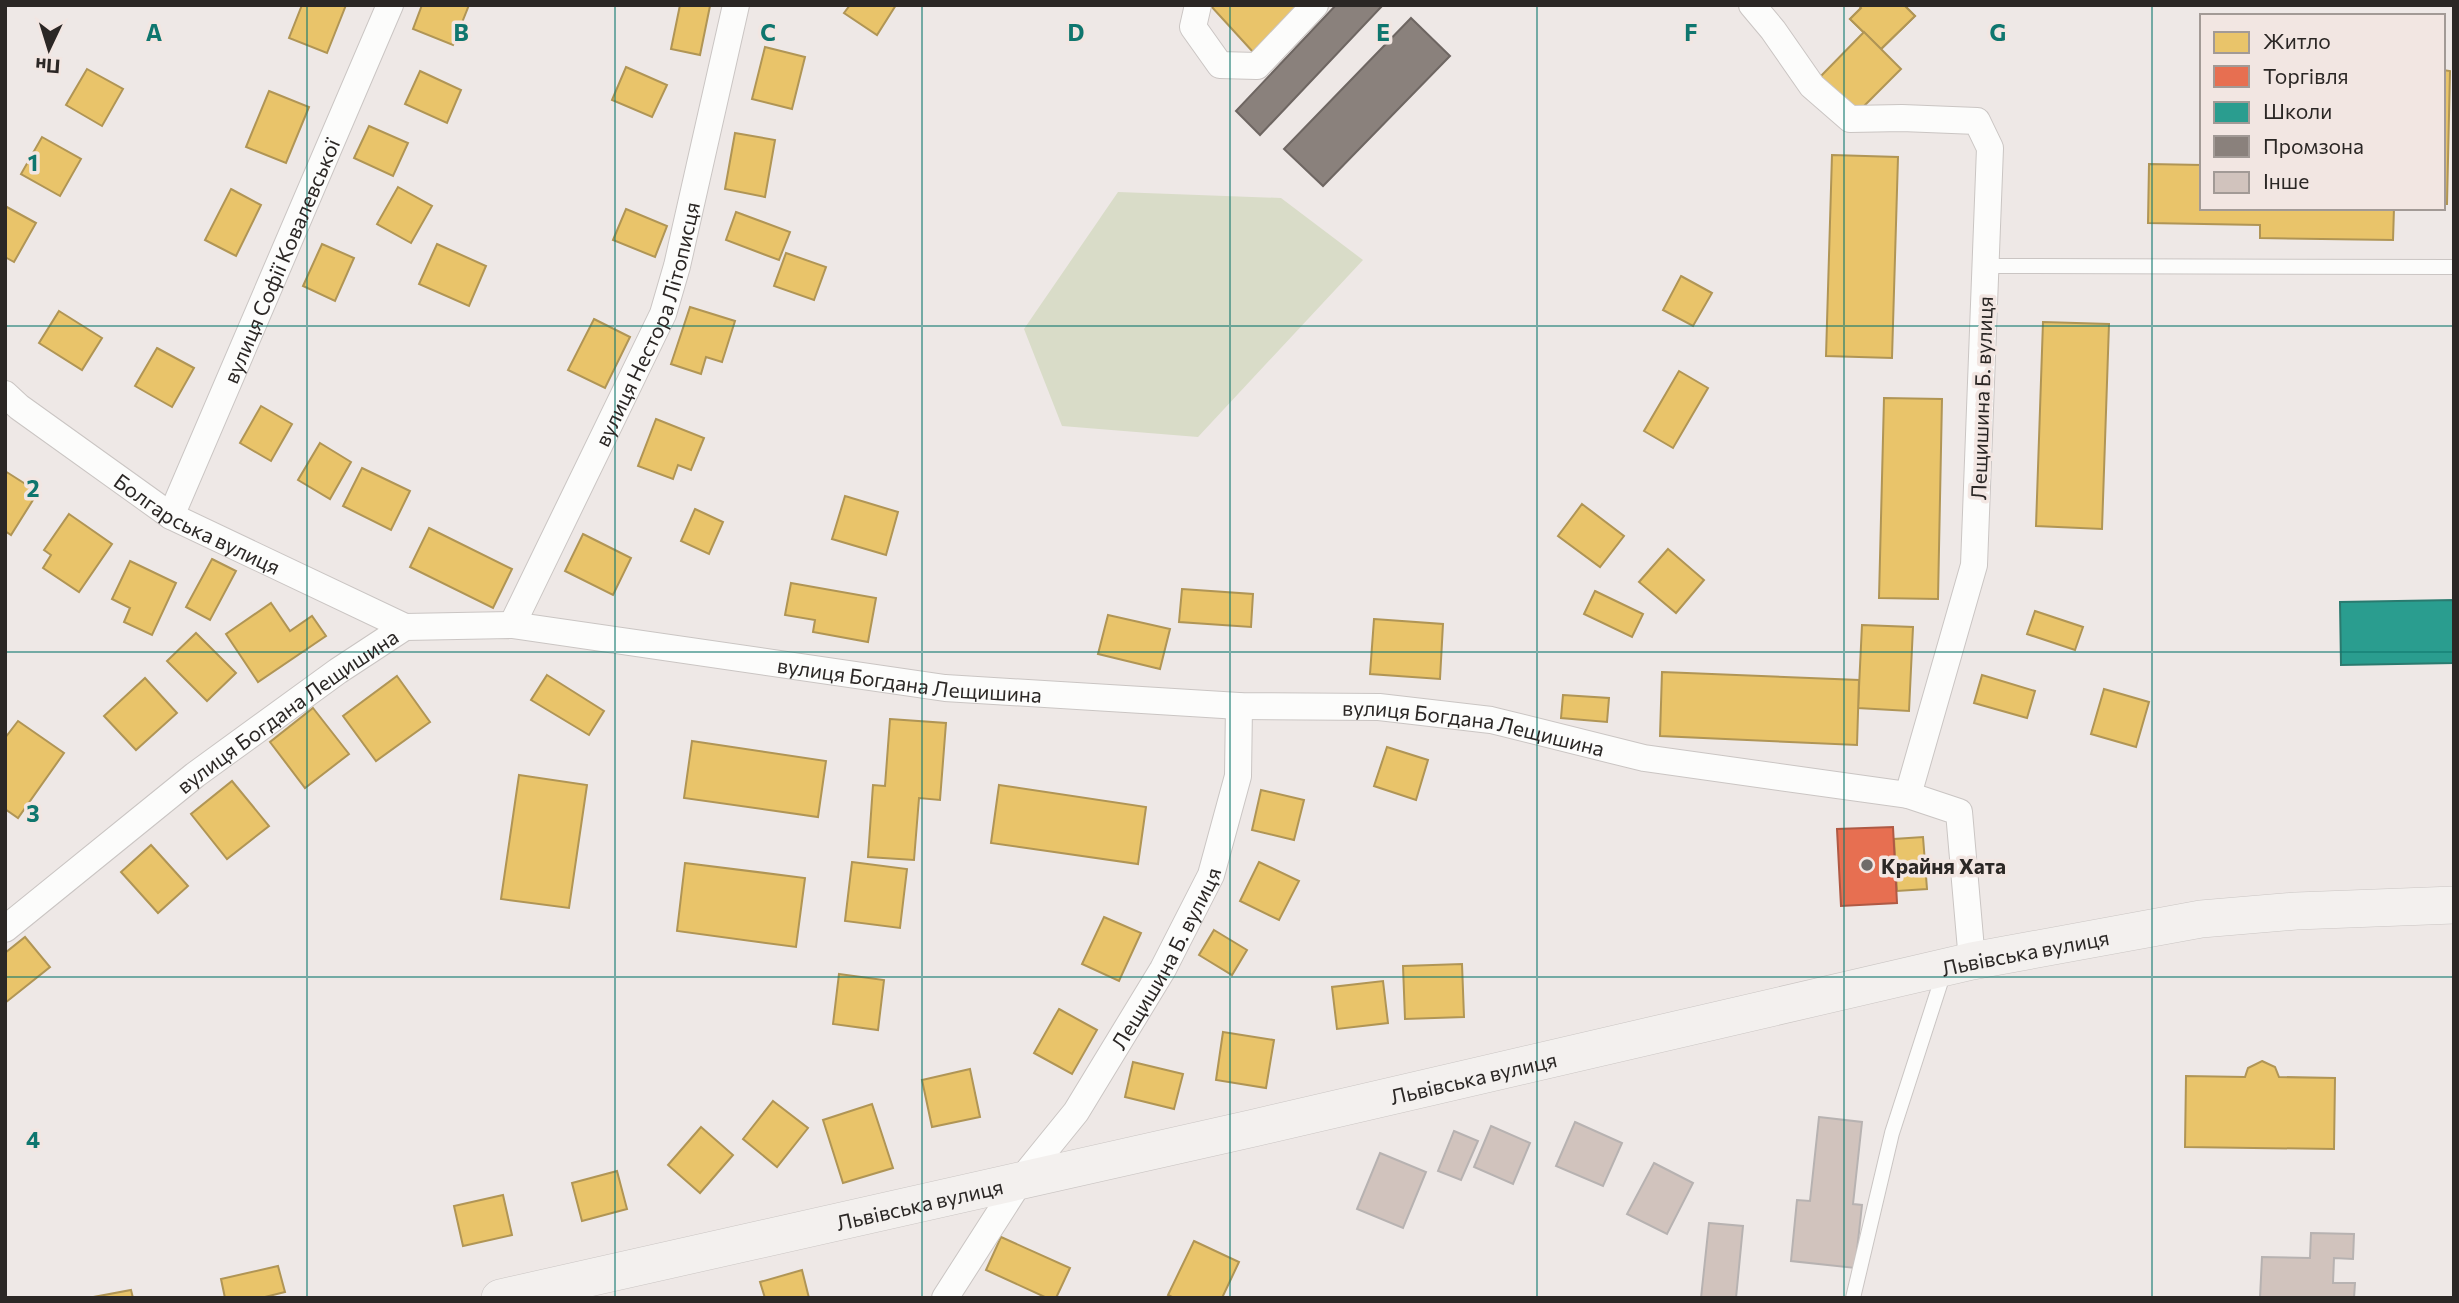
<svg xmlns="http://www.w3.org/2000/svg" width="2459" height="1303" viewBox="0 0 2459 1303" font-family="Commissioner,sans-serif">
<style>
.green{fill:#d9dcc8}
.homes{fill:#e9c46a;stroke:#b09555;stroke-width:2}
.shops{fill:#e76f51;stroke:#af5944;stroke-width:2}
.schools{fill:#2a9d8f;stroke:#2a7a6f;stroke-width:2}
.industry{fill:#8a817c;stroke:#6e6662;stroke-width:2}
.building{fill:#d1c3bd;stroke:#b7b2b1;stroke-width:2}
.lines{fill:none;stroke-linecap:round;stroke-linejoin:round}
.lane-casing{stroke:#cac5c3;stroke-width:16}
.street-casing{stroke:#cac5c3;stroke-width:28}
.secondary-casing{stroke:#cac5c3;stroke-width:38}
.lane{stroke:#fcfcfb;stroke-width:14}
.street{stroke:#fcfcfb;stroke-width:26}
.secondary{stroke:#f3f0ee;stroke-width:37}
.grid{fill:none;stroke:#0f766e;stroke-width:2;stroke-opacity:0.55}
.poi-dot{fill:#6f6b69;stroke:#f2e6e2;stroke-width:2.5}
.labels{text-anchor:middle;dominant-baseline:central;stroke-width:7;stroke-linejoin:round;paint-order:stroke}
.street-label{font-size:21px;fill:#2b2725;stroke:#f2e6e2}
.poi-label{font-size:21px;font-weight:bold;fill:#2b2725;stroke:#f2e6e2;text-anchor:start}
.grid-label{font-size:23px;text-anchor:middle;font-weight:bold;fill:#0f766e;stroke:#f2e6e2;stroke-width:7;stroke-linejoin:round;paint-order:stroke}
</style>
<rect width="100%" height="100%" fill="#eee8e6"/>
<path class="green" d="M1118 192 1281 198 1363 260 1198 437 1062 426 1024 329Z"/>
<g class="homes">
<path d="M302 5H346L327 53 289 38Z"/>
<path d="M422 5H469L453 45 413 29Z"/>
<path d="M680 5 710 6 700 55 671 49Z"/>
<path d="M850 5H896L877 35 844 13Z"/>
<path d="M1210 5H1301L1253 52Z"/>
<path d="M1859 5H1904L1915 16 1881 49 1850 19 1861 8Z"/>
<path d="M1859 5H1904L1915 16 1881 49 1850 19 1861 8Z"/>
<path d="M1864 32 1901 69 1855 115 1818 79Z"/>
<path d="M765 47 805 57 792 109 752 99Z"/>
<path d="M626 67 667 85 652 117 612 100Z"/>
<path d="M87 69 123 89 102 126 66 105Z"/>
<path d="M2443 70 2450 71 2447 204H2443Z"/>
<path d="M420 71 461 90 447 123 405 104Z"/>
<path d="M269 91 309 107 286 163 246 147Z"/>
<path d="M369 126 408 143 393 176 354 158Z"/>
<path d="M735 133 775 140 765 197 725 189Z"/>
<path d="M42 137 81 159 60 196 21 174Z"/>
<path d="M1832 155 1898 157 1892 358 1826 356Z"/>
<path d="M2149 164 2202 165V208H2394L2393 240 2260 238V225L2148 223Z"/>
<path d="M398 187 432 206 411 243 377 224Z"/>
<path d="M231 189 261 205 236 256 205 240Z"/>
<path d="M5 206 36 223 14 262 5 257Z"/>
<path d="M626 209 667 226 655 257 613 240Z"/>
<path d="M736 212 790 232 779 260 726 240Z"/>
<path d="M322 244 354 258 335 301 303 286Z"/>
<path d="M437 244 486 266 469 306 419 284Z"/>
<path d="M786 253 826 267 814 300 774 286Z"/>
<path d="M1681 276 1712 293 1693 326 1663 310Z"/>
<path d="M690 307 735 321 722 362 706 357 701 374 671 364Z"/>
<path d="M59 311 102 338 82 370 39 343Z"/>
<path d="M594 319 630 337 605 388 568 370Z"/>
<path d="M2043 322 2109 324 2102 529 2036 526Z"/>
<path d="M157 348 194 368 172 407 135 386Z"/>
<path d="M1679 371 1708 388 1673 448 1644 431Z"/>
<path d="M1884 398 1942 399 1938 599 1879 598Z"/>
<path d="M261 406 292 424 271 461 240 443Z"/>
<path d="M656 419 704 438 691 470 678 465 673 479 638 466Z"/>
<path d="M320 443 351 462 330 499 298 480Z"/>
<path d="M362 468 410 491 391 530 343 506Z"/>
<path d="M5 471 38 492 11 535 5 531Z"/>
<path d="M845 496 898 512 886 555 832 539Z"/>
<path d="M1582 504 1624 536 1600 567 1558 536Z"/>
<path d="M695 509 723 522 709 554 681 541Z"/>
<path d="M69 514 112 544 79 592 43 568 51 555 44 550Z"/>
<path d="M429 528 512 569 493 608 410 567Z"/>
<path d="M583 534 631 558 613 595 565 571Z"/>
<path d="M1668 549 1704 580 1676 613 1639 582Z"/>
<path d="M212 559 236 571 210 620 186 607Z"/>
<path d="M130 561 176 583 152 635 124 622 130 608 112 599Z"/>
<path d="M791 583 876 598 868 642 813 632 815 620 785 615Z"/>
<path d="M1182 589 1253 594 1251 627 1179 622Z"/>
<path d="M1595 591 1643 614 1632 637 1584 614Z"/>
<path d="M271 603 290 631 312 616 326 636 258 682 226 634Z"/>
<path d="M2035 611 2083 627 2075 650 2027 634Z"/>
<path d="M1108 615 1170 629 1160 669 1098 654Z"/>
<path d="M1374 619 1443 624 1440 679 1370 674Z"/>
<path d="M1862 625 1913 627 1909 711 1858 708Z"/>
<path d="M196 633 236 673 207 701 167 661Z"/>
<path d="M1662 672 1859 680 1857 745 1660 736Z"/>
<path d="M547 675 604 711 589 735 531 700Z"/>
<path d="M1982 675 2035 691 2027 718 1974 703Z"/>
<path d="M397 676 430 722 376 761 343 716Z"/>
<path d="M145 678 177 713 136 750 104 716Z"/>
<path d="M2104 689 2149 702 2136 747 2091 734Z"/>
<path d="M1563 695 1609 698 1607 722 1561 718Z"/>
<path d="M313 708 349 754 305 788 270 742Z"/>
<path d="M890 719 946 723 940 800 919 798 914 860 868 857 873 785 885 786Z"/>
<path d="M18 721 64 753 18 818 5 809V738Z"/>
<path d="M692 741 826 761 818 817 684 798Z"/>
<path d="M1387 747 1428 760 1416 800 1374 786Z"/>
<path d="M519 775 587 785 569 908 501 899Z"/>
<path d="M232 781 269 826 227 859 191 814Z"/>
<path d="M999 785 1146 807 1138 864 991 843Z"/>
<path d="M1261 790 1304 800 1294 840 1252 830Z"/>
<path d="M1923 837 1927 889 1897 891 1894 839Z"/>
<path d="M151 845 188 886 158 913 121 872Z"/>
<path d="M852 862 907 869 900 928 845 921Z"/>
<path d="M1259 862 1299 881 1279 920 1240 901Z"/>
<path d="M685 863 805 878 796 947 677 931Z"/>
<path d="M1104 917 1141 933 1119 981 1082 964Z"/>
<path d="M1214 930 1247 950 1232 975 1199 955Z"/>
<path d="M25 937 50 967 5 1003V953Z"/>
<path d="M1462 964 1464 1017 1405 1019 1403 966Z"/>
<path d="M839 974 884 980 878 1030 833 1024Z"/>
<path d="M1383 981 1388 1023 1337 1029 1332 987Z"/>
<path d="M1059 1009 1097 1030 1072 1074 1034 1053Z"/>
<path d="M1223 1032 1274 1040 1266 1088 1216 1080Z"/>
<path d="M2262 1061 2275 1067 2279 1077 2335 1078 2334 1149 2185 1147 2186 1076 2245 1077 2248 1068Z"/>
<path d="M1133 1062 1183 1074 1174 1109 1125 1097Z"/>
<path d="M970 1069 980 1117 932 1127 922 1080Z"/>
<path d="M773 1101 808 1128 777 1167 743 1139Z"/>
<path d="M872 1104 893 1168 843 1183 823 1120Z"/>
<path d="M701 1127 733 1155 700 1193 668 1165Z"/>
<path d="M617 1171 627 1209 582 1221 572 1183Z"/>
<path d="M503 1195 512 1235 463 1246 454 1206Z"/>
<path d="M1001 1237 1070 1268 1056 1298H1047L986 1270Z"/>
<path d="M1194 1241 1239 1262 1222 1298H1174L1168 1295Z"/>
<path d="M278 1266 285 1292 261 1298H225L221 1279Z"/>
<path d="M802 1270 809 1298H765L760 1282Z"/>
<path d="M131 1290 133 1298H88Z"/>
</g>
<path class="shops" d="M1893 827 1897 903 1841 906 1837 829Z"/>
<path class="schools" d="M2454 600V663L2341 665 2340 602Z"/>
<g class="industry">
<path d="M1336 5H1383L1260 135 1236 111Z"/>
<path d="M1411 18 1450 56 1323 186 1284 149Z"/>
</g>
<g class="building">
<path d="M1819 1117 1862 1122 1853 1204 1862 1205 1855 1268 1791 1261 1797 1200 1810 1201Z"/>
<path d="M1575 1122 1622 1143 1603 1186 1556 1166Z"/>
<path d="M1491 1126 1530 1143 1513 1184 1474 1167Z"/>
<path d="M1454 1131 1478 1141 1461 1180 1438 1171Z"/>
<path d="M1380 1153 1426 1172 1403 1228 1357 1209Z"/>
<path d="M1654 1163 1693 1183 1667 1234 1627 1214Z"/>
<path d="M1709 1223 1743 1226 1736 1298H1701Z"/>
<path d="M2311 1233 2354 1234 2353 1259 2334 1258 2333 1283H2355L2354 1298H2260L2262 1257 2310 1258Z"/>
</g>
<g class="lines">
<defs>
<g id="lane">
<path d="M1986 266 2454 267"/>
<path d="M1853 1298 1892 1133 1944 972"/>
</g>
<g id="street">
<path d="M1198 5 1193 27 1220 65 1257 66 1315 5"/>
<path d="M1752 5 1773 30 1812 86 1850 119 1902 118 1977 121 1990 148 1974 565 1908 795"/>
<path id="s1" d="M5 394 19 407 171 516 405 627"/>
<path id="s2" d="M171 516 390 5"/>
<path id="s3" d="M512 625 663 314 677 266 736 5"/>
<path id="s4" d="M5 929 195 775 338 671 405 627 512 625 945 688 1239 706 1379 707 1491 720 1644 758 1908 795 1959 812 1972 961"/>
<path id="s5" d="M945 1298 1020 1181 1076 1112 1163 969 1211 875 1238 776 1239 706"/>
</g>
<g id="secondary">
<path id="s6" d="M500 1298 1254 1128 1972 961 2201 919 2296 911 2454 905"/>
</g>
</defs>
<use href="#lane" class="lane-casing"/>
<use href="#street" class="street-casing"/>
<use href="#secondary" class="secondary-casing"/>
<use href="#lane" class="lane"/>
<use href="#street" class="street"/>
<use href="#secondary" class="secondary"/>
</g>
<path class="grid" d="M307 5V1298M615 5V1298M922 5V1298M1230 5V1298M1537 5V1298M1844 5V1298M2152 5V1298M5 326H2454M5 652H2454M5 977H2454"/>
<circle class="poi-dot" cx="1867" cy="865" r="7"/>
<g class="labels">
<g class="street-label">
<text stroke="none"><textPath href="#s2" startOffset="278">вулиця Софії Ковалевської</textPath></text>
<text stroke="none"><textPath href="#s3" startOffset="331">вулиця Нестора Літописця</textPath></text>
<text transform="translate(1981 398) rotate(-88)">Лещишина Б. вулиця</text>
<text stroke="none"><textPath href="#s1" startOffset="233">Болгарська вулиця</textPath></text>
<text stroke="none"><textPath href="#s4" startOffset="1010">вулиця Богдана Лещишина</textPath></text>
<text stroke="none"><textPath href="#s4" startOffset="357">вулиця Богдана Лещишина</textPath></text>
<text stroke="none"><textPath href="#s4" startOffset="1577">вулиця Богдана Лещишина</textPath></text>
<text stroke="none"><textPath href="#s6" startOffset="1564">Львівська вулиця</textPath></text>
<text stroke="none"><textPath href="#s5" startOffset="406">Лещишина Б. вулиця</textPath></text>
<text stroke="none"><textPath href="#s6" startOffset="998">Львівська вулиця</textPath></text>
<text stroke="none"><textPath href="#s6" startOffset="430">Львівська вулиця</textPath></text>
</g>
<g class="poi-label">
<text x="1881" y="865">Крайня Хата</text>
</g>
</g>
<g class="grid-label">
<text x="154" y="41">A</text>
<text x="461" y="41">B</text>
<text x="768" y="41">C</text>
<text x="1076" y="41">D</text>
<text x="1383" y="41">E</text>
<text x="1691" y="41">F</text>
<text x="1998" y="41">G</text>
<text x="33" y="171">1</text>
<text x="33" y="497">2</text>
<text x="33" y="822">3</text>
<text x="33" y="1148">4</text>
</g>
<rect width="2459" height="1303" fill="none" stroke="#2b2725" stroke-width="14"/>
<rect x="2200" y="14" width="245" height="196" fill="#f2e6e2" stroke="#a29a96" stroke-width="2"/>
<rect x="2214" y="32" width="35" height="21" fill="#e9c46a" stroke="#a29a96" stroke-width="2"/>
<text x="2263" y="49" font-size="21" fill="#2b2725">Житло</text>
<rect x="2214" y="66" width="35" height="21" fill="#e76f51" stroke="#a29a96" stroke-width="2"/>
<text x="2263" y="84" font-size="21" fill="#2b2725">Торгівля</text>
<rect x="2214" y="102" width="35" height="21" fill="#2a9d8f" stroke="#a29a96" stroke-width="2"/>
<text x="2263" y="119" font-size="21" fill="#2b2725">Школи</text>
<rect x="2214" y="136" width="35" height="21" fill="#8a817c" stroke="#a29a96" stroke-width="2"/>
<text x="2263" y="154" font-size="21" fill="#2b2725">Промзона</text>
<rect x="2214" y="172" width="35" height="21" fill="#d1c3bd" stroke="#a29a96" stroke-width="2"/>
<text x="2263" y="189" font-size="21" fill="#2b2725">Інше</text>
<g transform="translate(49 49) rotate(184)" stroke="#f2e6e2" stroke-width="5" paint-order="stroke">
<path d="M0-5L12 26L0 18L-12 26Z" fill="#2b2725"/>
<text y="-10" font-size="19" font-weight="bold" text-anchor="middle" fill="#2b2725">Пн</text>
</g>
</svg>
